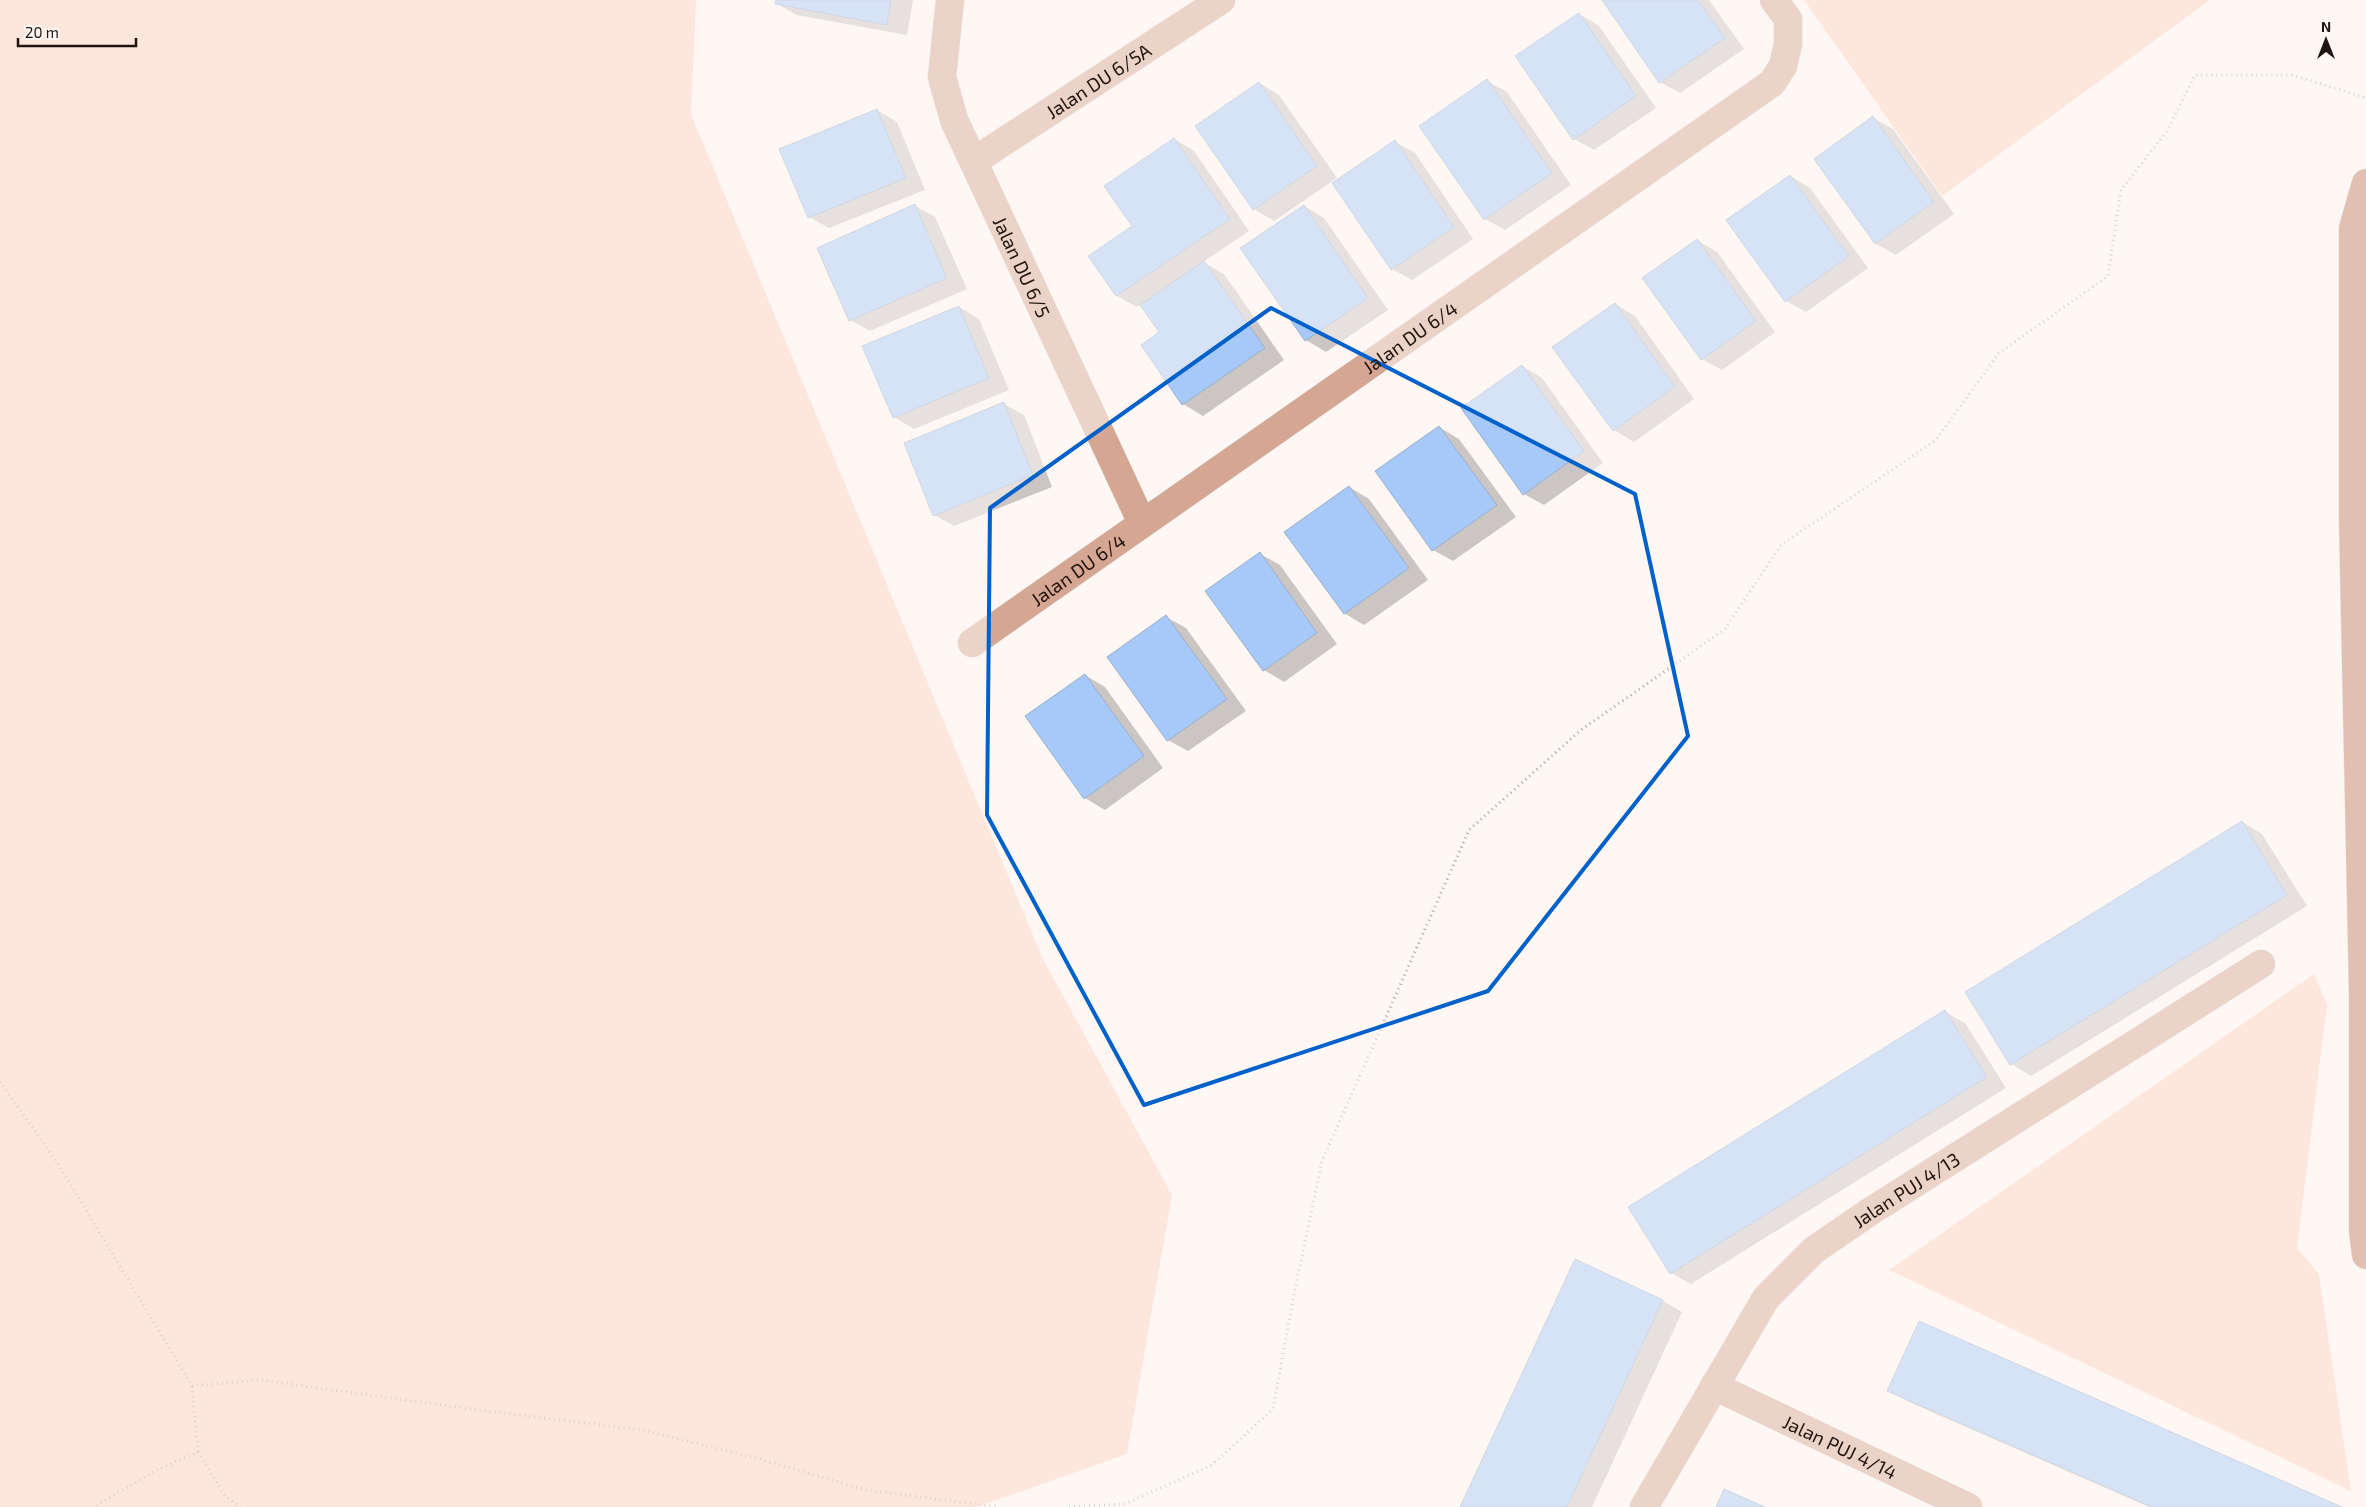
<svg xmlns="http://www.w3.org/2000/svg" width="2366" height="1507" viewBox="0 0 2366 1507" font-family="'Exo 2',sans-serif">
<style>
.green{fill:#fdd2c1}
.shadow{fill:#0003}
.building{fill:#a6c9fa;stroke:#9bafca}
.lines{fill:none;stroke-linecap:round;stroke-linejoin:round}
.street-casing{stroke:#dad3cf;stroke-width:29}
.secondary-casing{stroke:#dad3cf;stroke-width:29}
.path{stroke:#afa5a2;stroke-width:3;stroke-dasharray:1 4;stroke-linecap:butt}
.street{stroke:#d5a692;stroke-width:28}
.secondary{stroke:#c07c5f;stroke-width:28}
.marked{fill:none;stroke:#0061ca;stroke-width:4;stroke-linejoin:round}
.labels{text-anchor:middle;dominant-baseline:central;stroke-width:4;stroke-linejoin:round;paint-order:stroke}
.street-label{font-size:19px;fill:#20130e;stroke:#fef7f4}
</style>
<rect width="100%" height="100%" fill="#fef7f4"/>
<g class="green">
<path d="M0 0H696L691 114 1042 957 1172 1195 1127 1454 977 1507H0Z"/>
<path d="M1804 0H2210L1942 196Z"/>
<path d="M2314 974 2327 1005 2297 1248 2319 1274 2351 1491 1889 1270Z"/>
</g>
<g class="shadow">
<path d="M777 0H913L907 35 796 15 776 3Z"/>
<path d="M1604 0H1709L1744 49 1680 93 1660 82Z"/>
<path d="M1579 14 1599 26 1656 108 1594 150 1574 139Z"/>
<path d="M1487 81 1507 92 1571 185 1505 230 1485 219Z"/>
<path d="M1259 83 1279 95 1337 178 1274 221 1254 209Z"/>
<path d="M877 110 897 122 925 190 829 228 809 217Z"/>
<path d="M1873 118 1893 129 1954 214 1896 255 1876 244 1815 159Z"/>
<path d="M1174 139 1194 151 1249 231 1203 262 1224 274 1284 360 1203 416 1183 404 1161 333 1141 304 1137 307 1117 296 1090 256 1134 227Z"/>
<path d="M1395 142 1415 153 1473 239 1412 280 1392 269Z"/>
<path d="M1790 176 1810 188 1868 268 1806 312 1786 301Z"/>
<path d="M915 206 935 217 967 289 870 331 850 320Z"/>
<path d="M1304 206 1324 218 1388 310 1326 352 1306 340Z"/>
<path d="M1697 240 1717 252 1775 332 1722 370 1702 359Z"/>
<path d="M1615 304 1635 316 1694 399 1634 442 1614 430Z"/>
<path d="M959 307 979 319 1009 390 914 429 894 417Z"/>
<path d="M1522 366 1542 378 1603 463 1544 505 1524 494Z"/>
<path d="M1004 404 1024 415 1052 487 954 526 934 515Z"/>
<path d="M1439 427 1459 439 1516 517 1453 561 1433 550Z"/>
<path d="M1349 487 1369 499 1428 580 1364 625 1344 613Z"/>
<path d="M1260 554 1280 565 1337 644 1284 682 1264 670Z"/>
<path d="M1166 617 1186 628 1246 711 1188 751 1168 740Z"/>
<path d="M1085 675 1105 687 1163 768 1105 810 1085 798Z"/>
<path d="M2242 822 2262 834 2307 906 2031 1076 2011 1064Z"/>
<path d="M1945 1012 1965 1023 2006 1088 1691 1284 1671 1273Z"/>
<path d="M1663 1301 1682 1312 1592 1507H1461Z"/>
<path d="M1889 1390 2339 1507H2149L1909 1402Z"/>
</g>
<g class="building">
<path d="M776 0H891L887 25 775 4Z"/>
<path d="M1602 0H1698L1725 38 1659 83Z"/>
<path d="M1579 13 1636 96 1573 140 1515 56Z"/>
<path d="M1487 79 1552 173 1484 220 1419 126Z"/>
<path d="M1259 82 1317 166 1253 210 1195 126Z"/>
<path d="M877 109 906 178 808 218 779 149Z"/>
<path d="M1873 116 1934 202 1875 244 1814 159Z"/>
<path d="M1174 138 1230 219 1116 296 1088 256 1132 226 1104 186Z"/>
<path d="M1395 140 1454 227 1391 270 1332 183Z"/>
<path d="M1790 175 1849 256 1785 302 1726 220Z"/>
<path d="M915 204 947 278 849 321 817 248Z"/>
<path d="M1304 205 1368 298 1305 341 1240 248Z"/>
<path d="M1697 239 1756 321 1701 360 1642 278Z"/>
<path d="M1204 261 1265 348 1182 405 1141 345 1159 332 1140 305Z"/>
<path d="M1615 303 1675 387 1613 431 1552 347Z"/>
<path d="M959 306 989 378 893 418 862 346Z"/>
<path d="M1522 365 1584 451 1523 495 1461 408Z"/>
<path d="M1004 402 1033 475 933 516 904 443Z"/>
<path d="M1439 426 1497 505 1432 551 1375 471Z"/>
<path d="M1349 486 1409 568 1344 614 1284 532Z"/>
<path d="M1260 552 1317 633 1263 671 1205 591Z"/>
<path d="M1166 615 1227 699 1167 741 1107 657Z"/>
<path d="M1085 674 1144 756 1084 799 1025 716Z"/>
<path d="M2242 821 2287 895 2010 1065 1965 992Z"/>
<path d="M1945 1010 1987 1077 1670 1274 1628 1207Z"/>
<path d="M1575 1259 1663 1300 1567 1507H1460Z"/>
<path d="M1919 1321 2342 1507H2152L1887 1391Z"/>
<path d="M1724 1489 1765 1507H1716Z"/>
</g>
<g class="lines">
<defs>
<g id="street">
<path id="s1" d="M950 0 942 77 954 120 1142 523"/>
<path id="s2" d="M974 161 1221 0"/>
<path id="s3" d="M972 643 1772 83 1783 66 1788 44V19L1774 0"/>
<path id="s4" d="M1714 1386 1968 1507"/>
<path id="s5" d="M1644 1507 1766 1298 1814 1250 1871 1211 2261 964"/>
</g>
<path id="secondary" d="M2366 183 2353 228V520L2363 991V1231L2366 1255"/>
</defs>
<use href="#street" class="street-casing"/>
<use href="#secondary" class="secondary-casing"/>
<g class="path">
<path d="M0 1082 57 1162 192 1386 198 1452 155 1471 94 1507"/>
<path d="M192 1386 261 1380 478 1410 642 1430 759 1459 866 1490 999 1507"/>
<path d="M198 1452 225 1496 240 1507"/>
<path d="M1069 1507 1125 1504 1212 1465 1273 1409 1294 1294 1322 1161 1469 830 1581 730 1725 629 1781 545 1936 440 1999 353 2108 276 2121 190 2167 131 2195 75H2292L2366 98"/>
</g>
<use href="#street" class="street"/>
<use href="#secondary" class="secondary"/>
</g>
<path d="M0 0H2366V1507H0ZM1271 308 1635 494 1688 736 1488 991 1144 1105 987 815 990 508Z" fill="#fef7f4" fill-opacity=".55" fill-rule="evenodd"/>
<path class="marked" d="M1271 308 1635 494 1688 736 1488 991 1144 1105 987 815 990 508Z"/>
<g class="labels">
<g class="street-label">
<text stroke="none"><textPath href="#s2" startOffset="148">Jalan DU 6/5A</textPath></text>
<text stroke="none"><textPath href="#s1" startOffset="284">Jalan DU 6/5</textPath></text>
<text stroke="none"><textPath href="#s3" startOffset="534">Jalan DU 6/4</textPath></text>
<text stroke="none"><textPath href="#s3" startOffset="129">Jalan DU 6/4</textPath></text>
<text stroke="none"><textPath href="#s5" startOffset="420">Jalan PUJ 4/13</textPath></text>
<text stroke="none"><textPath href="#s4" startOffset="140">Jalan PUJ 4/14</textPath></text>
</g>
</g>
<g transform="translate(2326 40)" stroke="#fef7f4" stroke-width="4" paint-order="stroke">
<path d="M0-4L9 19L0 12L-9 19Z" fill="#20130e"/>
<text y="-8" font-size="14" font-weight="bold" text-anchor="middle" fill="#20130e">N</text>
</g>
<path d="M18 38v8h118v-8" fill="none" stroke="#20130e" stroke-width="2.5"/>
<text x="25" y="38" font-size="15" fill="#20130e" stroke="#fef7f4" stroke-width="4" paint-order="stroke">20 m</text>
</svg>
